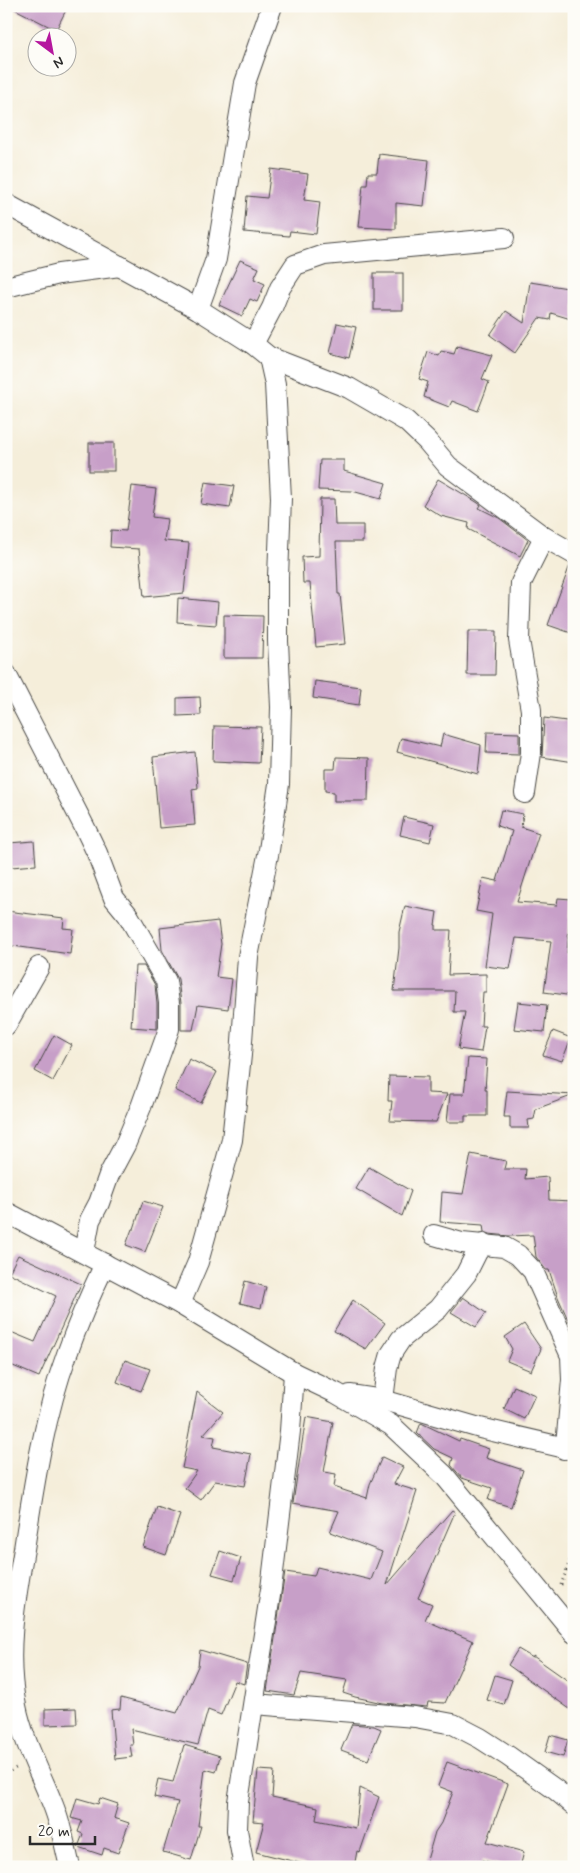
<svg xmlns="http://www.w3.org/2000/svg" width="580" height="1873" viewBox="0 0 580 1873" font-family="Mynerve,sans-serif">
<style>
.building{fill:#c79fc8}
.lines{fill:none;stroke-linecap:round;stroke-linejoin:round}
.minor-casing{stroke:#494845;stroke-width:22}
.path{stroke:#494845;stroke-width:3;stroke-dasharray:1 4;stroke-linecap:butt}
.minor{stroke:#fff;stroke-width:20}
</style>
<rect width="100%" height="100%" fill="#fdfcf7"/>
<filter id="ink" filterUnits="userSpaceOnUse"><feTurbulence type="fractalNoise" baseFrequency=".02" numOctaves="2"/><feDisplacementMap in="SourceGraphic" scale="10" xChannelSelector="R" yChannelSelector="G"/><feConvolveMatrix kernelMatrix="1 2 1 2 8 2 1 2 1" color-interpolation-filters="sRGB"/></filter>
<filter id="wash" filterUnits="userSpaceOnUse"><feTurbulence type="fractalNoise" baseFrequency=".0096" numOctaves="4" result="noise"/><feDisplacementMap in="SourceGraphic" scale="20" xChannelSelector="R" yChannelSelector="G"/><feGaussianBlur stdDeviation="1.12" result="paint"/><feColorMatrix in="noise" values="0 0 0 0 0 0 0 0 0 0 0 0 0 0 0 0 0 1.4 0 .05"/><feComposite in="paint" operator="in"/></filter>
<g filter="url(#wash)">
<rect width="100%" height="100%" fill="#f5eeda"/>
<g id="blocks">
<g class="building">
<path d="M9 6H68L56 30Z"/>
<path d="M379 154 429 160 424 206 396 203V229L359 227 363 185H367L368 173H377Z"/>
<path d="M271 169 308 174 304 200 320 202 316 234 290 231 289 236 244 232 247 196 267 198Z"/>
<path d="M240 260 259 268 254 279 265 284 257 302 250 299 242 316 219 305Z"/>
<rect x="374" y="273" width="29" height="37"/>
<path d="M530 282 574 289V320L551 313 550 320 539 318 515 353 490 335 506 311 524 323Z"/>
<path d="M337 323 356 327 349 358 330 353Z"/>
<path d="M457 346 492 355 482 379 489 382 478 411 452 401 449 407 424 397 428 382 419 379 428 352 439 356 441 351 454 354Z"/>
<rect x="89" y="443" width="25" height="28"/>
<path d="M320 460H344V471L386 483 381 499 352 491 318 490Z"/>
<path d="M438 479 475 501 481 505 479 508 499 518 528 540 520 556 468 529 469 523 441 516 423 505Z"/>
<path d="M205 482 234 486 230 508 201 504Z"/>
<path d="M132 486 156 489 152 517 167 519 164 541 189 543 184 593 144 597 139 549 110 547 111 530 126 531Z"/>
<path d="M320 499H334L335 525H363V542H336L338 594H340L345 644 316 647 310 583H303L302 557 319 556Z"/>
<path d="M570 565 574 566V634L548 625Z"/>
<path d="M178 598 218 602 216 625 177 622Z"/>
<path d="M224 615 263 616 262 658H224Z"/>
<path d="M468 631H496L495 675H467Z"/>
<path d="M315 681 361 687 359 705 313 698Z"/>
<path d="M200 697 201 715 177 716V698Z"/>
<path d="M544 718 574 722V762L542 757Z"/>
<path d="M214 726 261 727 259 763 213 761Z"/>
<path d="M487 732 519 733V754L486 753Z"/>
<path d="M443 734 481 745 478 774 397 752 401 738 440 747Z"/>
<path d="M195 752 198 788 192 789 195 825 159 828 153 757Z"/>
<path d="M336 757 369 758 368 801H334V792L325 791V769H335Z"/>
<path d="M501 810 523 814 521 827 539 833 517 902 557 905 558 898 571 899 567 953 574 954V996L544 992 551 941 516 938 510 969 485 966 492 914 476 911 483 878 497 881 512 831 497 826Z"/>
<path d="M404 817 434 824 430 842 400 835Z"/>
<path d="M34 841 36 865 11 867 9 843Z"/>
<path d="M405 906 437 912 435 925H436V930H451L448 975 486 974V992H483L481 1026H485L481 1052 458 1049 465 1012H454L455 991H394L399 948V932Z"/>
<path d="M6 911 64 918 63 928 73 929 70 954 6 945Z"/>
<path d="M218 921 221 944 216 977 232 979 228 1009 198 1005 193 1030H181V1003L178 979 162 950 160 928Z"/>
<path d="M135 966H144L155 985 157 1004V1029L131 1027Z"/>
<path d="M518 1002 547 1005 544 1032 514 1029Z"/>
<path d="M553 1031 571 1038 562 1061 543 1055Z"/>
<path d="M54 1035 72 1045 53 1081 35 1071Z"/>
<path d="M468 1058 487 1059 485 1090H487V1116H465V1122H447L450 1094H464Z"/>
<path d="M189 1059 217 1072 201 1103 175 1090Z"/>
<path d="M389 1076 428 1077V1093L447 1094 436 1122 390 1121 392 1101H388Z"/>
<path d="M507 1091 574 1095 536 1109 534 1119 528 1120 529 1128H510V1117H504Z"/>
<path d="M471 1154 506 1161 504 1169H526L525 1179 548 1177 549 1200 574 1201V1333L558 1297 549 1270H546L536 1257 533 1235 509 1236 489 1234 484 1232 483 1225 440 1222 442 1192 463 1194Z"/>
<path d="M369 1167 411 1191 402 1216 356 1189Z"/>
<path d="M143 1201 163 1207 145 1252 126 1245 132 1229H134Z"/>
<path d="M18 1255 81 1284 39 1377 6 1363V1330L35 1342 56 1296 9 1273Z"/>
<path d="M245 1281 266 1287 261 1308 240 1303Z"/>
<path d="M463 1297 486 1313 476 1327 451 1312Z"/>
<path d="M353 1300 385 1323 366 1349 334 1331Z"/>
<path d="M524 1324 541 1349 531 1371 507 1361 512 1349 505 1337Z"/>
<path d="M125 1360 150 1369 141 1391 117 1382Z"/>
<path d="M514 1386 535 1395 524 1419 504 1409Z"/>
<path d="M197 1392 223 1412 203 1435 215 1437 213 1447 251 1454 245 1486 215 1481 201 1500 185 1488 197 1471 182 1468Z"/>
<path d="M306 1417 333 1422 324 1472 336 1474 334 1487 367 1498 370 1484 382 1457 403 1467 394 1484 417 1491 387 1585 452 1510 455 1512 418 1598 432 1604 425 1620 473 1641 445 1703 428 1702 427 1707 383 1703 355 1697 343 1693 347 1680 301 1673 294 1695 267 1691 285 1572 314 1576 317 1567 371 1580 382 1552 330 1532 339 1511 293 1503Z"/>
<path d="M421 1423 459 1441 460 1439 489 1449 486 1458 523 1470 511 1507 488 1500 492 1488 462 1478 451 1465 453 1458 434 1449 417 1433Z"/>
<path d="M157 1507 180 1515 166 1555 143 1547Z"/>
<path d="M220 1551 241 1558 234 1580 212 1574Z"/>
<path d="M518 1649 533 1658V1656L574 1685V1712L508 1665Z"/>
<path d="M200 1650 247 1664 244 1684 235 1681 221 1715 208 1710 198 1745 131 1729 133 1745H130L132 1757 115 1759 111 1710 120 1709 121 1698 177 1713 198 1666Z"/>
<path d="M495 1675 512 1680 504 1705 487 1700Z"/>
<path d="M76 1708 77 1724 45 1725V1709Z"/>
<path d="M352 1724 374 1726 381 1729 368 1760 341 1750Z"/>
<path d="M550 1735 568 1740 563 1757 545 1752Z"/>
<path d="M184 1745 220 1756 216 1772 205 1769 198 1826H201L191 1860 163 1852 178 1802 154 1797 158 1779 173 1782Z"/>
<path d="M447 1762 508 1784 487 1842 524 1852 520 1867H508L482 1860 480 1867H425L435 1832 441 1823 453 1792 438 1786Z"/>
<path d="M258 1770 274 1771 272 1797 318 1807 316 1820 356 1828 360 1788 379 1797 360 1852 357 1851 354 1867H307L308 1865 256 1852 264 1822 253 1821Z"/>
<path d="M77 1798 98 1804 100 1798 118 1804 114 1818 129 1823 118 1853 104 1848 102 1855 78 1847 83 1834 78 1832 82 1821 71 1818Z"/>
</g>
</g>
</g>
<g filter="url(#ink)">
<use href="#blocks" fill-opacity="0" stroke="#494845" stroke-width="1"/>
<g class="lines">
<defs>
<g id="minor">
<path d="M6 204 198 309 253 344 269 357 349 388 406 421 427 441 448 466 544 537 574 554"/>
<path d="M6 287 59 274 120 266"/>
<path d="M198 309 216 259 245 83 272 6"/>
<path d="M253 344 272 308 280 288 295 265 324 255 504 238"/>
<path d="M6 674 85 828 97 853 114 898 128 915 166 981 169 1003V1029L141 1107 125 1145 109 1175 99 1203 90 1220 84 1252"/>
<path d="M525 793 531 753V710L519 640 521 583 544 537"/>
<path d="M6 1025 39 967"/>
<path d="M6 1212 180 1304 294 1373 336 1393 391 1425 444 1475 574 1633"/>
<path d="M434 1235 462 1243 504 1247 518 1255 533 1271 571 1356 572 1380 567 1435 564 1449"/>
<path d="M180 1304 198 1262 232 1140 241 1055 248 957 269 850 279 784 281 707 278 641V577L281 498 275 384 269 357"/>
<path d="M350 1395 383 1400 480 1428 574 1450"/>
<path d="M383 1400 387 1368 391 1354 401 1339 438 1309 466 1274 477 1252 484 1244"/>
<path d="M254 1704 415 1717 453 1724 480 1738 508 1756 556 1790 574 1805"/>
<path d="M70 1867C65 1846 61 1825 53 1805 40 1772 23 1741 16 1706 5 1654 15 1601 24 1549 34 1484 44 1416 67 1354 78 1323 91 1293 105 1264"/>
<path d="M244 1867 237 1830 238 1802 271 1589 290 1431 294 1373"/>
</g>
</defs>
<use href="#minor" class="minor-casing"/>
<g class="path">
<path d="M561 1585 574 1550"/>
<path d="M6 1773 16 1768"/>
</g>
<use href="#minor" class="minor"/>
</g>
</g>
<rect width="580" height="1873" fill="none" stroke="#fdfcf7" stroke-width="25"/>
<g transform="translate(52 52) rotate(148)"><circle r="24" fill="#fdfcf7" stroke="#a9a8a5"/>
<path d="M0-4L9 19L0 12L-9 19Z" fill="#b5179e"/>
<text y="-8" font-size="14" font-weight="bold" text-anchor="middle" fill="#2b2b2b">N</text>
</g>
<path d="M30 1836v8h65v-8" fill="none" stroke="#2b2b2b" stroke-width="2.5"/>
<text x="38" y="1836" font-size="15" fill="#2b2b2b" stroke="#fdfcf7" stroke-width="4" paint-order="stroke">20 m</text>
</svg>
